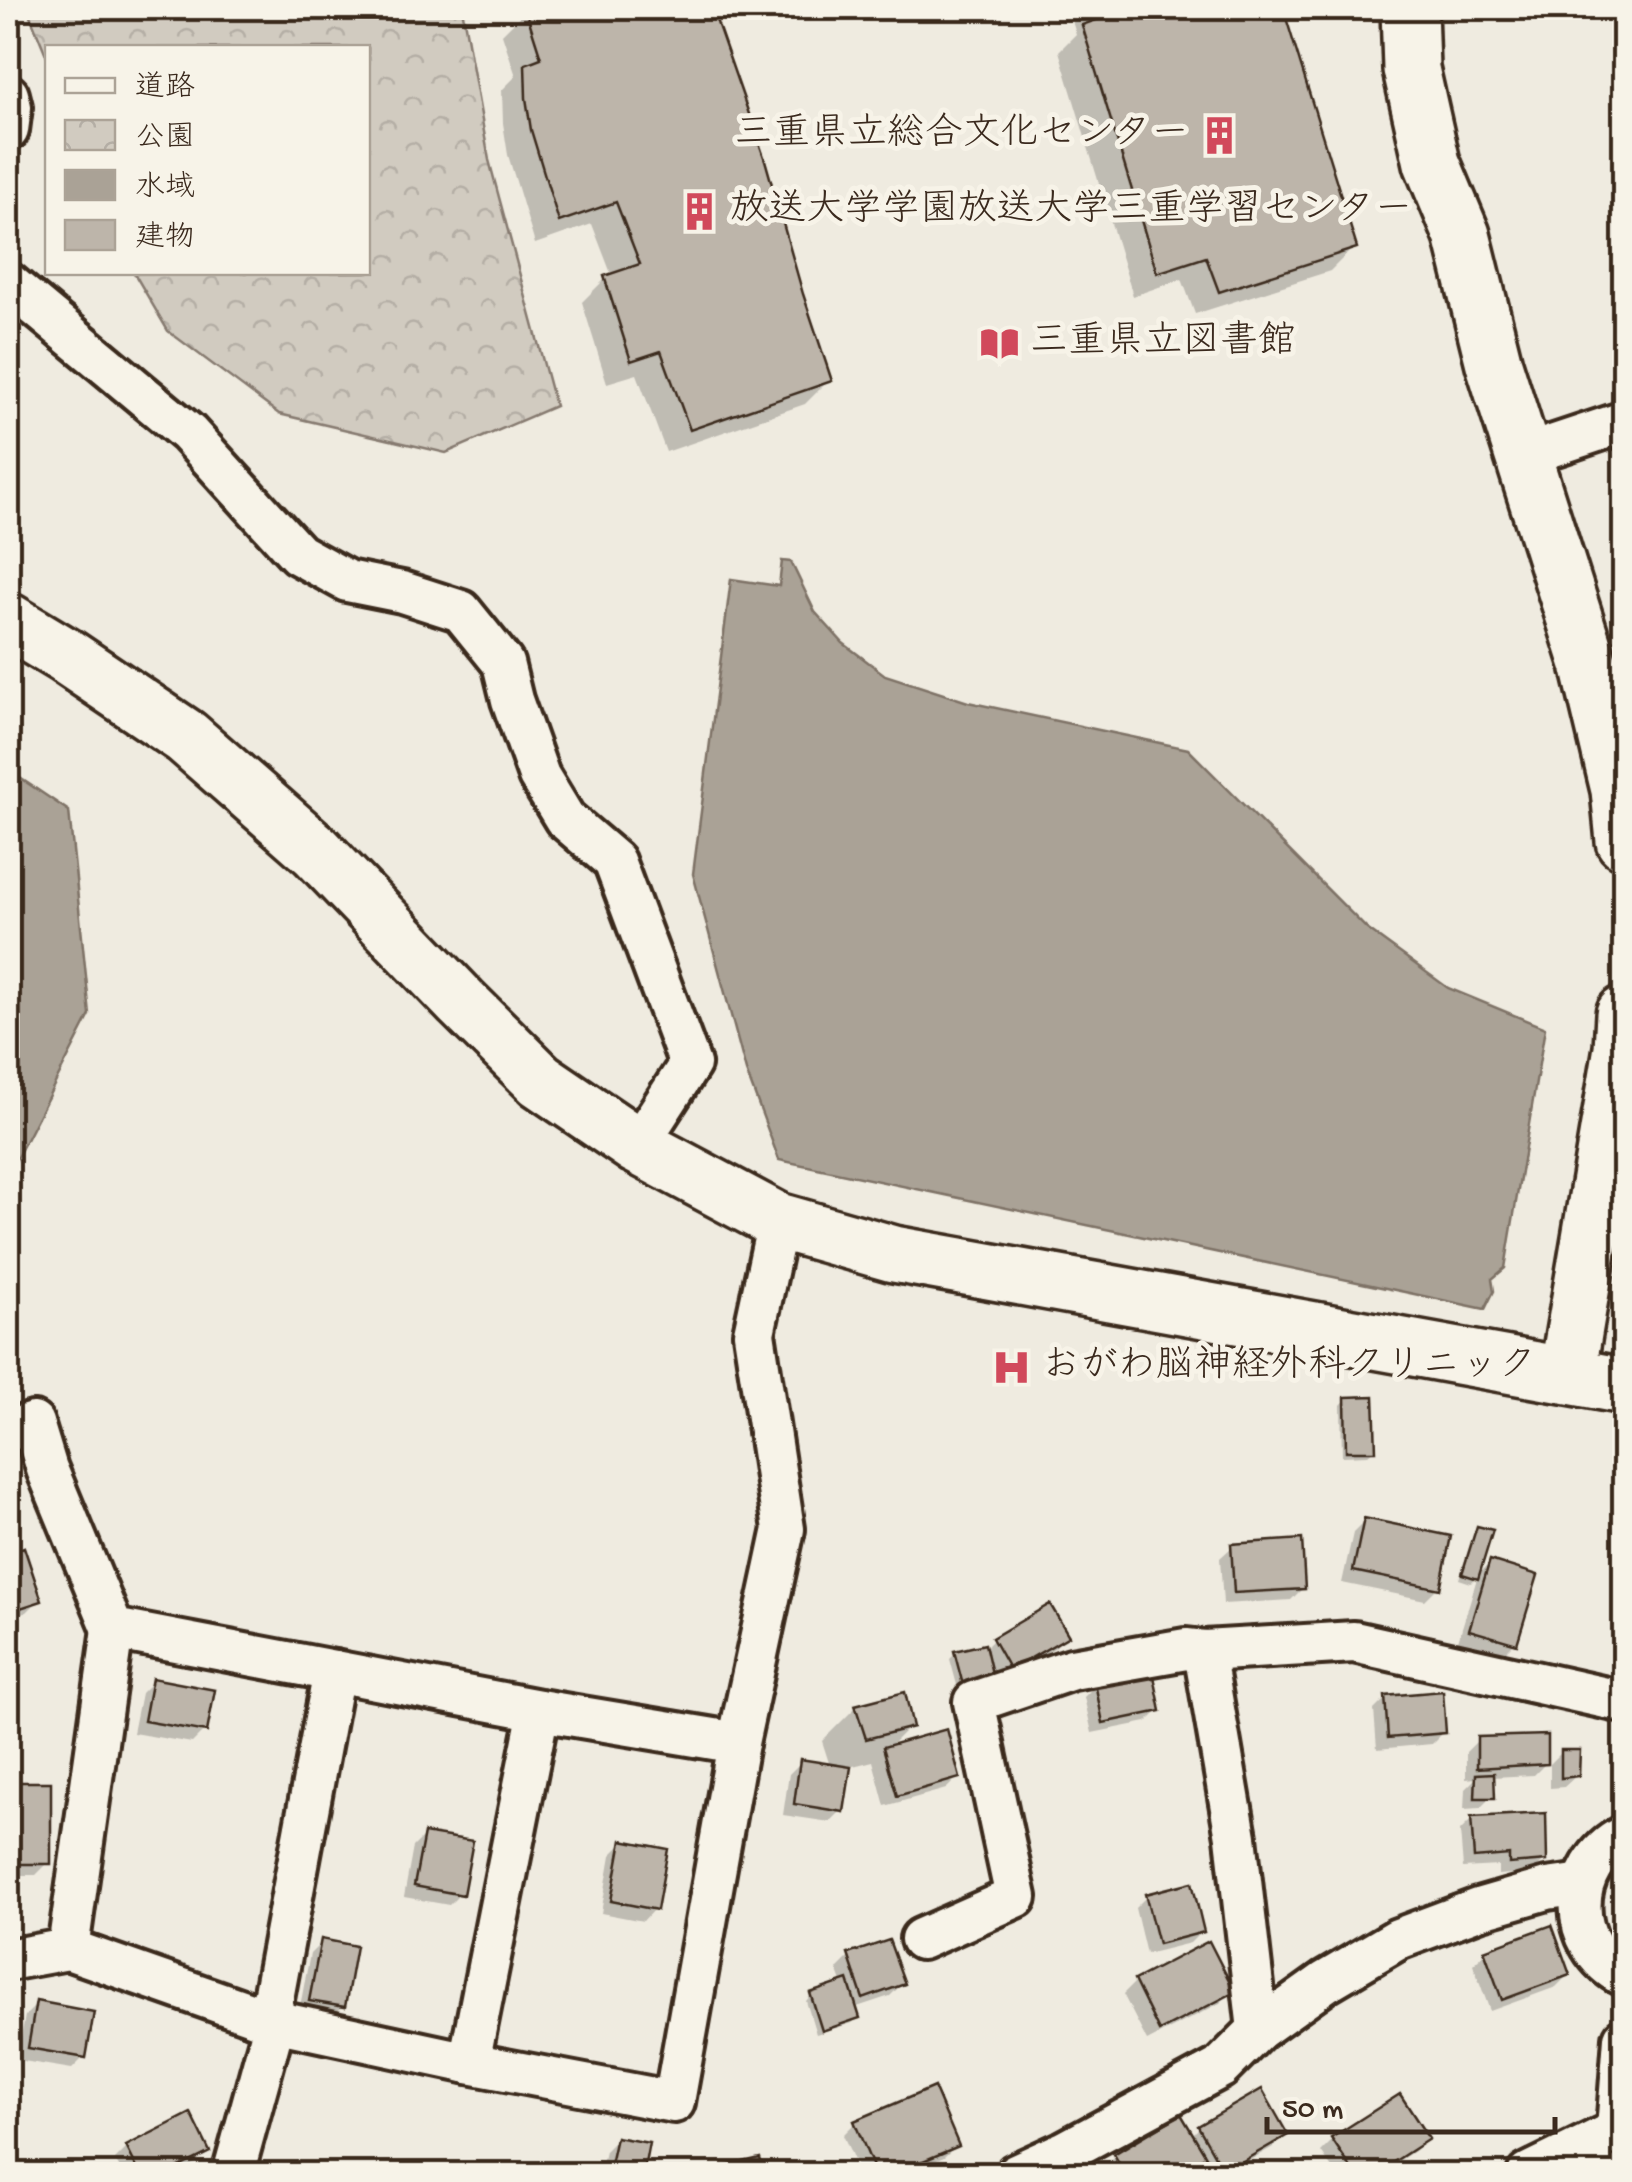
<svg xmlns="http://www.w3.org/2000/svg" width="1632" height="2182" viewBox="0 0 1632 2182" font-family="'Gochi Hand','Klee One',sans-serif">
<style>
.park{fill:url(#park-crowns);stroke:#867a6f;stroke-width:2.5}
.water{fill:#aaa296;stroke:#7e7266;stroke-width:2.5}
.shadow{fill:#0003}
.building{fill:#bdb5aa;stroke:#3b2a1e;stroke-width:2.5}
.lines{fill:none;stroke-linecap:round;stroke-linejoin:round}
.street-casing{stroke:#3b2a1e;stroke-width:48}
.secondary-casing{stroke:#3b2a1e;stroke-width:62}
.street{stroke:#f7f3e8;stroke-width:40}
.secondary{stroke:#f7f3e8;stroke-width:55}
.labels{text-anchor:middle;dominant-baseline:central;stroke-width:10;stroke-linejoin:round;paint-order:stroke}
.poi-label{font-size:38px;fill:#3b2a1e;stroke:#f7f3e8;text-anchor:start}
</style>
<defs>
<pattern id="park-crowns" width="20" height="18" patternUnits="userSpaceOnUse" patternTransform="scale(2.5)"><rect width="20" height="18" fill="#d1cbc0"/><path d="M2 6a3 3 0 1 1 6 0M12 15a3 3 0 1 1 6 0" fill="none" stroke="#b4aea5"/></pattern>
</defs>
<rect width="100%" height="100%" fill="#efebe0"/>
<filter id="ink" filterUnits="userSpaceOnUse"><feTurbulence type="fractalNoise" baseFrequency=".01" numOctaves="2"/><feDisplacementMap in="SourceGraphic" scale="20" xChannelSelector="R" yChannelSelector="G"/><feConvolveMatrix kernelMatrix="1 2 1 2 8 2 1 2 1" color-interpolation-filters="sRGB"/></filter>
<g filter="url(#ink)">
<path class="park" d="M27 8H462L489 160 555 406 446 453 279 414 168 331 134 273 368 272V48H48L47 57Z"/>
<g class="water">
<path d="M782 561 791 562 815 612 843 643 885 675 968 702 1188 749 1367 929 1448 988 1545 1028 1505 1268 1492 1279 1494 1291 1485 1309 779 1160 746 1071 693 874 731 579 779 586Z"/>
<path d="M8 770 69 811 90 1015 8 1175Z"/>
</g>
<g class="shadow">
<path d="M535 8H710L763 161 829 380 805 404 666 452 637 374 607 383 582 302 606 278 612 276 592 224 535 244 508 155 503 123 502 90 516 76 502 34 526 10Z"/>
<path d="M1068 8H1280L1354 247 1330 271 1195 314 1182 279 1133 296 1059 51 1076 34Z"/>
<path d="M1346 1399 1374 1450 1368 1455 1342 1456 1341 1405Z"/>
<path d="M1365 1521 1437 1588 1425 1600 1342 1583 1353 1533Z"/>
<path d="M1478 1529 1476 1577 1490 1563 1515 1642 1503 1654 1458 1641 1478 1575 1471 1583 1459 1579 1473 1534Z"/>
<path d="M1232 1547 1303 1588 1291 1600 1223 1604 1220 1558Z"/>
<path d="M22 1551 39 1600 27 1612 8 1619V1555Z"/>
<path d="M1066 1636 1054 1648 998 1680 988 1663 985 1683 958 1689 950 1659 955 1654 984 1649 993 1640Z"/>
<path d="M153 1681 204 1731 192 1743 133 1733 141 1693Z"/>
<path d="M1096 1685 1159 1710 1147 1722 1092 1733 1084 1697Z"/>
<path d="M1386 1698 1444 1732 1432 1744 1377 1749 1374 1710Z"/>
<path d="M856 1707 910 1726 887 1749 958 1777 946 1789 885 1806 873 1761 849 1767 842 1810 830 1822 783 1815 789 1774 801 1762 830 1766 822 1741Z"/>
<path d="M1478 1740 1546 1763 1534 1775 1492 1777V1796L1480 1808 1464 1809 1465 1789 1476 1778 1466 1779V1752Z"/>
<path d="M1562 1752 1577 1775 1564 1787 1550 1788V1764Z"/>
<path d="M8 1785H48V1863L36 1875H8Z"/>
<path d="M1472 1819 1545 1860 1533 1872 1498 1875V1866L1463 1868 1460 1831Z"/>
<path d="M425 1835 460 1894 449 1905 404 1897 413 1847Z"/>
<path d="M623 1843 654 1909 643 1921 601 1913 611 1855Z"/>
<path d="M1147 1896 1202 1931 1190 1943 1146 1954 1135 1908Z"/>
<path d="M1551 1928 1568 1975 1556 1987 1490 2011 1473 1964 1485 1953Z"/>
<path d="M322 1942 343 2006 331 2017 299 2012 310 1954Z"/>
<path d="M849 1957 902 1984 890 1996 854 2008 857 2018 852 2023 816 2034 806 2001 811 1995 843 1985 837 1969Z"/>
<path d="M1135 1982 1232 1991 1220 2003 1147 2041 1123 1994Z"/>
<path d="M37 2004 84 2057 72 2069 17 2060 25 2016Z"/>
<path d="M1261 2093 1284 2135 1273 2147 1225 2174H1207L1199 2160 1180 2174H1107L1103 2168 1115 2156 1191 2136 1199 2128Z"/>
<path d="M855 2123 956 2146 944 2157 904 2174H860L843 2135Z"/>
<path d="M617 2139 646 2145 640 2174H600L605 2151Z"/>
<path d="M1426 2139 1414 2151 1378 2174H1336L1321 2152 1333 2140Z"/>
<path d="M127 2148 207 2151 195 2163 173 2174H123L115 2160Z"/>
<path d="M1297 2164 1303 2174H1277Z"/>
</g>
<g class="building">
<path d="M525 8H712L765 160 803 294 832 381 690 430 661 351 631 361 604 276 640 264 616 202 559 222 531 130 526 98 525 64 541 58Z"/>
<path d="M1099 8H1283L1357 248 1219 292 1206 257 1157 273 1082 25 1102 18Z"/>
<path d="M1374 1396 1376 1451H1346L1345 1397Z"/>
<path d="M1364 1518 1451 1536 1440 1589 1353 1571Z"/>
<path d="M1477 1526 1493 1530 1478 1579 1462 1574Z"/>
<path d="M1302 1539 1305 1589 1234 1593 1231 1544Z"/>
<path d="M24 1547 42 1601 8 1612V1553Z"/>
<path d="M1490 1560 1538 1575 1517 1644 1469 1630Z"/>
<path d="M1050 1604 1069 1636 1010 1670 992 1638Z"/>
<path d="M985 1644 993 1678 963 1685 954 1651Z"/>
<path d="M1153 1671 1161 1711 1103 1723 1095 1683Z"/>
<path d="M152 1678 215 1690 207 1732 144 1721Z"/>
<path d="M1443 1691 1446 1733 1388 1738 1385 1696Z"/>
<path d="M905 1692 913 1727 866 1739 855 1705Z"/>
<path d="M947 1729 960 1778 897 1796 883 1747Z"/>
<path d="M1548 1735V1764L1477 1768V1737Z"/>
<path d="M1561 1750H1580L1579 1776 1561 1778Z"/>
<path d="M800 1759 851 1767 844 1812 794 1804Z"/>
<path d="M1494 1773 1495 1798H1475L1476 1774Z"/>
<rect x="8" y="1782" width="43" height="82"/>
<path d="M1546 1813 1547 1861 1509 1864V1855L1474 1858 1471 1817Z"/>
<path d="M424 1833 473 1841 463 1895 414 1886Z"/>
<path d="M622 1840 668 1849 657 1910 611 1901Z"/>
<path d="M1192 1882 1204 1932 1158 1944 1145 1894Z"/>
<path d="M1552 1925 1570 1975 1502 2000 1484 1950Z"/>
<path d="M321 1939 356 1946 345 2007 309 2001Z"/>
<path d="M889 1940 905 1984 863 1999 848 1954Z"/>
<path d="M1209 1941 1235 1992 1159 2031 1134 1980Z"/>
<path d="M848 1980 860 2018 822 2031 810 1993Z"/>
<path d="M36 2001 94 2012 86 2058 28 2048Z"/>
<path d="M934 2087 959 2146 892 2174H876L854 2121Z"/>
<path d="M1262 2089 1288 2135 1224 2172 1198 2126Z"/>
<path d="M1400 2094 1429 2139 1375 2174H1355L1331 2138Z"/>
<path d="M191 2113 210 2152 165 2174H140L126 2146Z"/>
<path d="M1181 2114 1206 2156 1176 2174H1125L1114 2154Z"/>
<path d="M616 2137 649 2143 643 2174H608Z"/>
<path d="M760 2158 764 2174H691Z"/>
</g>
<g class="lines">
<defs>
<g id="street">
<path d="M8 95 11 107 8 130"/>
<path d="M8 283 188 433 298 554 347 581 402 592 461 611 503 663 512 700 539 776 565 819 614 861 690 1064 637 1146"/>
<path d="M1525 455 1624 422"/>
<path d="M8 1431 33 1423 47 1469 113 1629 539 1710 738 1743"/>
<path d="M1204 1651 1236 1837 1258 2030"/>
<path d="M1624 1836C1566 1866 1566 1946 1624 1976"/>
<path d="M921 1939 1016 1897 974 1702 1072 1669 1186 1649 1204 1651 1354 1642 1624 1702"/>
<path d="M68 1949 113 1629"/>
<path d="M8 1960 68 1949 269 2020 469 2063 674 2102 738 1743 784 1529 754 1333 778 1221"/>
<path d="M269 2020 334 1671"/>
<path d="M469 2063 539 1710"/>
<path d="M1617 2130 1624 2038"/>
<path d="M1542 2168 1603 2174"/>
<path d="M233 2174 275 2021"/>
<path d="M1016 2174 1064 2152 1220 2068 1258 2030 1325 1982 1398 1939 1478 1909 1547 1889 1583 1884"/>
<path d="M1528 2174 1624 2127"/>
</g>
<g id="secondary">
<path d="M1409 8 1411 69 1432 163 1462 235 1494 364 1589 664 1619 790 1624 841"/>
<path d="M8 621 66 656 186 737 316 851 461 1002 540 1080 637 1146 778 1221 894 1254 1624 1386"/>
<path d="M1567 1375 1622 1048 1624 1014"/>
</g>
</defs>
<use href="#street" class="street-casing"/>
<use href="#secondary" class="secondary-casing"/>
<use href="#street" class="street"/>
<use href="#secondary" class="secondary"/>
</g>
</g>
<defs>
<symbol id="building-bare" viewBox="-9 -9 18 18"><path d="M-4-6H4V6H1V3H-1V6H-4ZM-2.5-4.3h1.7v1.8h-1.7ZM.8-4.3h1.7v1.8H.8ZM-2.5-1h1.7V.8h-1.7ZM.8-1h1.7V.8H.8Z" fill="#d1495b" stroke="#f7f3e8" stroke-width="2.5" paint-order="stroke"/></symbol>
<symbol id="library-bare" viewBox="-9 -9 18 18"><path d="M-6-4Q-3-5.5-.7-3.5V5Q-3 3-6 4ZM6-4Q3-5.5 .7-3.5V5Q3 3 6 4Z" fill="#d1495b" stroke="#f7f3e8" stroke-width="2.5" paint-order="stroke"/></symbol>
<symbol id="hospital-bare" viewBox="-9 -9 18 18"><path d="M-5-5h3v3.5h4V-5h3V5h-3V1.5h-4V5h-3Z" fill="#d1495b" stroke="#f7f3e8" stroke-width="2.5" paint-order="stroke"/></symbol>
</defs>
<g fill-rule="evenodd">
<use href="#building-bare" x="1192" y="108" width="55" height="55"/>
<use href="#building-bare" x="672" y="184" width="55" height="55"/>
<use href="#library-bare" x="972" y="316" width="55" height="55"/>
<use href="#hospital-bare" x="984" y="1340" width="55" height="55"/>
</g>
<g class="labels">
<g class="poi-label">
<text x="1189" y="136" text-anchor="end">三重県立総合文化センター</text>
<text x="730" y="212">放送大学学園放送大学三重学習センター</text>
<text x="1030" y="344">三重県立図書館</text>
<text x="1042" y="1368">おがわ脳神経外科クリニック</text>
</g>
</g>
<rect width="1632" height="2182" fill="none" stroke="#f7f3e8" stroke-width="40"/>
<rect x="20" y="20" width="1592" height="2142" fill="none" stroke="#3b2a1e" stroke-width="4" filter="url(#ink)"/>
<rect x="45" y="45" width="325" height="230" fill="#f7f3e8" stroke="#aca397" stroke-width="2.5"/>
<rect x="65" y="78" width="50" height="15" fill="#f7f3e8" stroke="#aca397" stroke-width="2.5"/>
<text x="135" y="95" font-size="30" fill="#3b2a1e">道路</text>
<rect x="65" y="120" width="50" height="30" fill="url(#park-crowns)" stroke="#aca397" stroke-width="2.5"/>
<text x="135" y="145" font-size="30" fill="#3b2a1e">公園</text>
<rect x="65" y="170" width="50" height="30" fill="#aaa296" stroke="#aca397" stroke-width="2.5"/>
<text x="135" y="195" font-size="30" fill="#3b2a1e">水域</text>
<rect x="65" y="220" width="50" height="30" fill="#bdb5aa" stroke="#aca397" stroke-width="2.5"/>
<text x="135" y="245" font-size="30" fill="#3b2a1e">建物</text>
<path d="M1267 2117v15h288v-15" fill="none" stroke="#3b2a1e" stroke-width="5"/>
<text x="1282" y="2117" font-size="30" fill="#3b2a1e" stroke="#f7f3e8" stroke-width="8" paint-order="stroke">50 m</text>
</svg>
